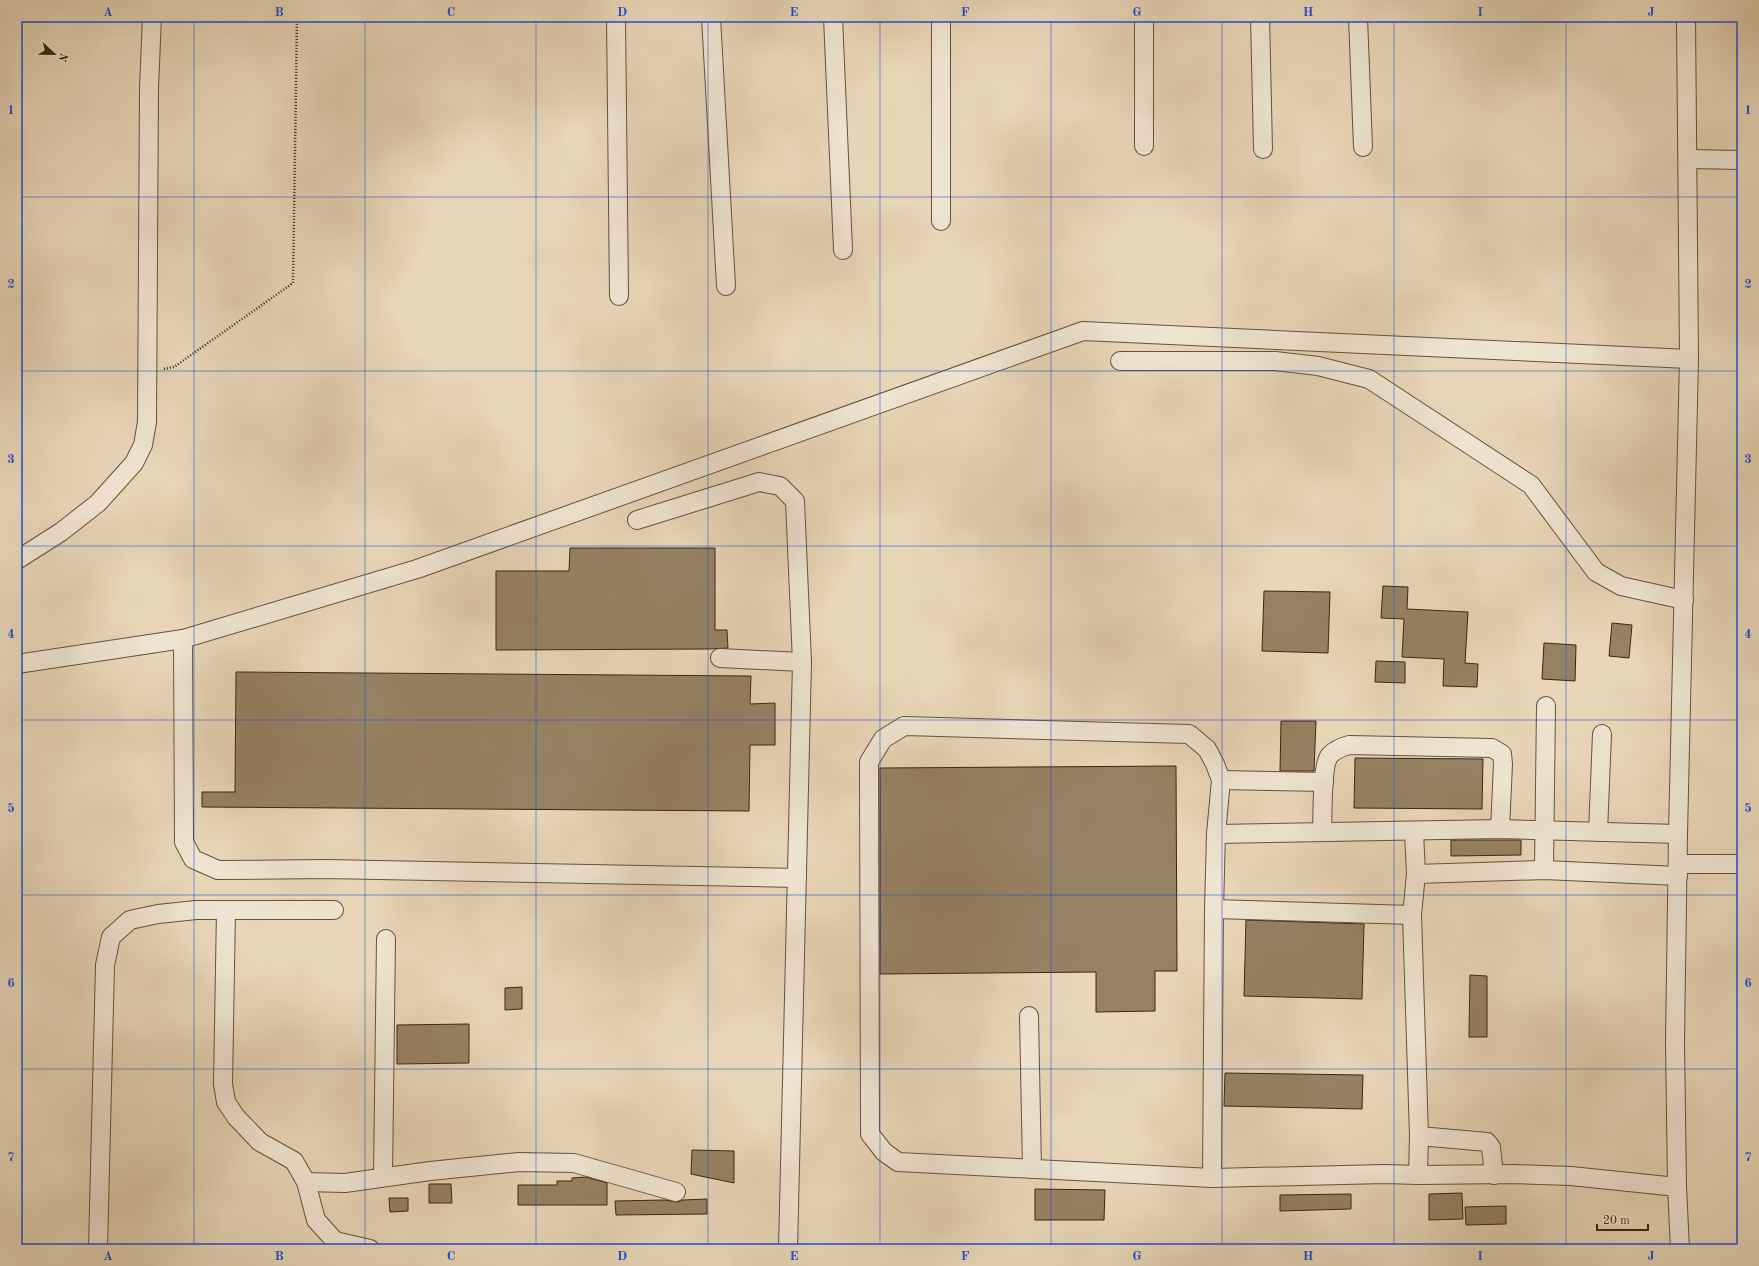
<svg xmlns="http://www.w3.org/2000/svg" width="1759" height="1266" viewBox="0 0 1759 1266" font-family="'Old Standard TT',serif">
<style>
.building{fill:#958264;stroke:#3c270a}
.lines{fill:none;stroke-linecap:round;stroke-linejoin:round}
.minor-casing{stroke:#675336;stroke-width:20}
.path{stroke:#3c270a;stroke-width:2.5;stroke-dasharray:1 2;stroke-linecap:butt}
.minor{stroke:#efe4d1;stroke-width:18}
.grid{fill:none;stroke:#1d4ed8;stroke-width:1;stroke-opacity:0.55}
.neatline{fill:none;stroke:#1d4ed8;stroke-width:1.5}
.grid-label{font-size:13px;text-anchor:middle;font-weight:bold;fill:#1d4ed8}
</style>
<rect width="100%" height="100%" fill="#e7d6b8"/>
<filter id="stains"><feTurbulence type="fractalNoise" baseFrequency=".005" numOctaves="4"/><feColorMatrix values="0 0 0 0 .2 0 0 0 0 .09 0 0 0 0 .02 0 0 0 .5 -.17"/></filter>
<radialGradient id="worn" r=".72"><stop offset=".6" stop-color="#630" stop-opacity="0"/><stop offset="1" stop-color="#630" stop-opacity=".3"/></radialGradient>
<g class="building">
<path d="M570 548H715V630H727L728 648 709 649 496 650V571H569Z"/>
<path d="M1383 586 1408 587 1407 609 1468 612 1465 663 1478 664 1477 687 1443 686 1444 659 1402 657 1404 619 1381 618Z"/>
<path d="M1264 591 1330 592 1328 653 1262 651Z"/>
<path d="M1612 623 1632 625 1629 658 1609 656Z"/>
<path d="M1544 643 1576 645 1575 681 1542 679Z"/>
<path d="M1376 661 1405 662V683L1375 682Z"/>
<path d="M236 672 751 676 750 704 775 703V745H750L749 811 202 807V792H235Z"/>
<path d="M1281 721H1316L1314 771H1280Z"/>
<path d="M1355 758 1483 759 1482 809 1354 808Z"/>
<path d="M1176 766 1177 971H1155V1011L1096 1012V972L880 974V768Z"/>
<path d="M1451 840H1521V855L1451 856Z"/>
<path d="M1246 920 1364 924 1362 999 1244 996Z"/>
<path d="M1470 975 1487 976V1037H1469Z"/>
<path d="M522 987V1009L505 1010V988Z"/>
<path d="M469 1024V1063L397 1064V1025Z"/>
<path d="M1225 1073 1363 1075 1362 1109 1224 1106Z"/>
<path d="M692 1150 734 1151V1183L691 1174Z"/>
<path d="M586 1177 607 1183V1205H518V1185H557V1181H572V1178Z"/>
<path d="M429 1184H451L452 1203H429Z"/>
<path d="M1035 1189 1105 1190 1104 1220H1035Z"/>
<path d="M1462 1193 1463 1219 1429 1220V1194Z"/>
<path d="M1351 1194V1209L1280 1211V1195Z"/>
<path d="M389 1198H408V1211L390 1212Z"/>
<path d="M707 1199V1214L616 1215 615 1201 665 1200 678 1202 683 1200Z"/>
<path d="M1506 1206V1224L1466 1225 1465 1207Z"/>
</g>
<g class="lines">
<defs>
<g id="minor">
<path d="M616 17 619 296"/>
<path d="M711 17 726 286"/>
<path d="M833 17 843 250"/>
<path d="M1144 17V146"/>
<path d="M1260 17 1263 149"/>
<path d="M1358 17 1363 147"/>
<path d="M1688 159 1742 160"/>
<path d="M941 221V17"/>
<path d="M1120 361H1275L1318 366 1369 379 1531 485 1596 572 1621 586 1684 600"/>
<path d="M637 520 759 482 780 486 795 501 802 662 788 1249"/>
<path d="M17 560 61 532 98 503 134 463 143 445 147 422 149 88 152 17"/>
<path d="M183 639 184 842 193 859 218 870 326 869 797 878"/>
<path d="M720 658 802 662"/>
<path d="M17 664 183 639 417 569 1083 331 1689 359"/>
<path d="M1221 780 1324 782"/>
<path d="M1322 832C1323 816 1321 765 1330 755 1336 749 1342 747 1349 745L1492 748 1502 754 1503 764 1500 829"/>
<path d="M1598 832 1602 734"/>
<path d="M1216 834 1500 829 1678 834"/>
<path d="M1678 864H1742"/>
<path d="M1544 870 1546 706"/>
<path d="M1416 874 1544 870 1678 876"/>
<path d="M1214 909 1412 915"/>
<path d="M226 910 223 1084 226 1102 236 1117 260 1142 294 1161 306 1182 316 1220 335 1241 370 1249"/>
<path d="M1029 1016 1032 1169"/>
<path d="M1419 1136 1487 1142 1491 1147 1494 1175"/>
<path d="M1418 1175 1513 1174 1571 1176 1677 1187"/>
<path d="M383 1177 386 939"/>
<path d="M1212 1178 1214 909 1216 834 1221 780 1215 764 1207 749 1189 734 904 726 883 739 869 762 870 1134 884 1152 898 1162 1212 1178 1385 1174 1418 1175 1419 1136 1412 915 1416 874 1414 832"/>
<path d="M306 1182 345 1183 430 1171 519 1162 574 1163 676 1192"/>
<path d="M98 1249 105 965 111 937 130 920 158 914 196 910H334"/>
<path d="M1680 1249 1677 1187 1675 1041 1678 834 1689 359 1686 17"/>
</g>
</defs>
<use href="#minor" class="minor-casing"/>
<path class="path" d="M164 369 174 367 293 283 297 17"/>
<use href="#minor" class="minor"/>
</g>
<path class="grid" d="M194 17V1249M365 17V1249M536 17V1249M708 17V1249M880 17V1249M1051 17V1249M1222 17V1249M1394 17V1249M1566 17V1249M17 197H1742M17 371H1742M17 546H1742M17 720H1742M17 895H1742M17 1069H1742"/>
<rect width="1759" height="1266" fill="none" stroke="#e7d6b8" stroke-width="44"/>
<g transform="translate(54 54) rotate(112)" stroke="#efe4d1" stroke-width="3" paint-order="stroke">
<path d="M0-3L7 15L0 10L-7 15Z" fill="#3c270a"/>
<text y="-6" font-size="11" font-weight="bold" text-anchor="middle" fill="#3c270a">N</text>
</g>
<path d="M1597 1224v6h51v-6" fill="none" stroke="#3c270a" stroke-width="2"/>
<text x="1603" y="1224" font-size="12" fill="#3c270a" stroke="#efe4d1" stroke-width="3" paint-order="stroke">20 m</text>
<rect x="22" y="22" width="1715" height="1222" class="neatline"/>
<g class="grid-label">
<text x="108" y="16">A</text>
<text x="279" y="16">B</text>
<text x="451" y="16">C</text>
<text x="622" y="16">D</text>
<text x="794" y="16">E</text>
<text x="965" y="16">F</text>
<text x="1137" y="16">G</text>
<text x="1308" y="16">H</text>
<text x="1480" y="16">I</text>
<text x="1651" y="16">J</text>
<text x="11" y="114">1</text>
<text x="1748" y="114">1</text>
<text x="11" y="288">2</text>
<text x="1748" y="288">2</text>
<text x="11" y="463">3</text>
<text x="1748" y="463">3</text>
<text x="11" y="638">4</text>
<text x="1748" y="638">4</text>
<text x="11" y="812">5</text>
<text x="1748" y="812">5</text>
<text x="11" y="987">6</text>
<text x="1748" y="987">6</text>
<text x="11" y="1161">7</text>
<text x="1748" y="1161">7</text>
<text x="108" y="1260">A</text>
<text x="279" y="1260">B</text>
<text x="451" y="1260">C</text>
<text x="622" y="1260">D</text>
<text x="794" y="1260">E</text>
<text x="965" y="1260">F</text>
<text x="1137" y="1260">G</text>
<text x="1308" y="1260">H</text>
<text x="1480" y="1260">I</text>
<text x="1651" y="1260">J</text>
</g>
<rect width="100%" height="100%" filter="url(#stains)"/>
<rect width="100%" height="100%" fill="url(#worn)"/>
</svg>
